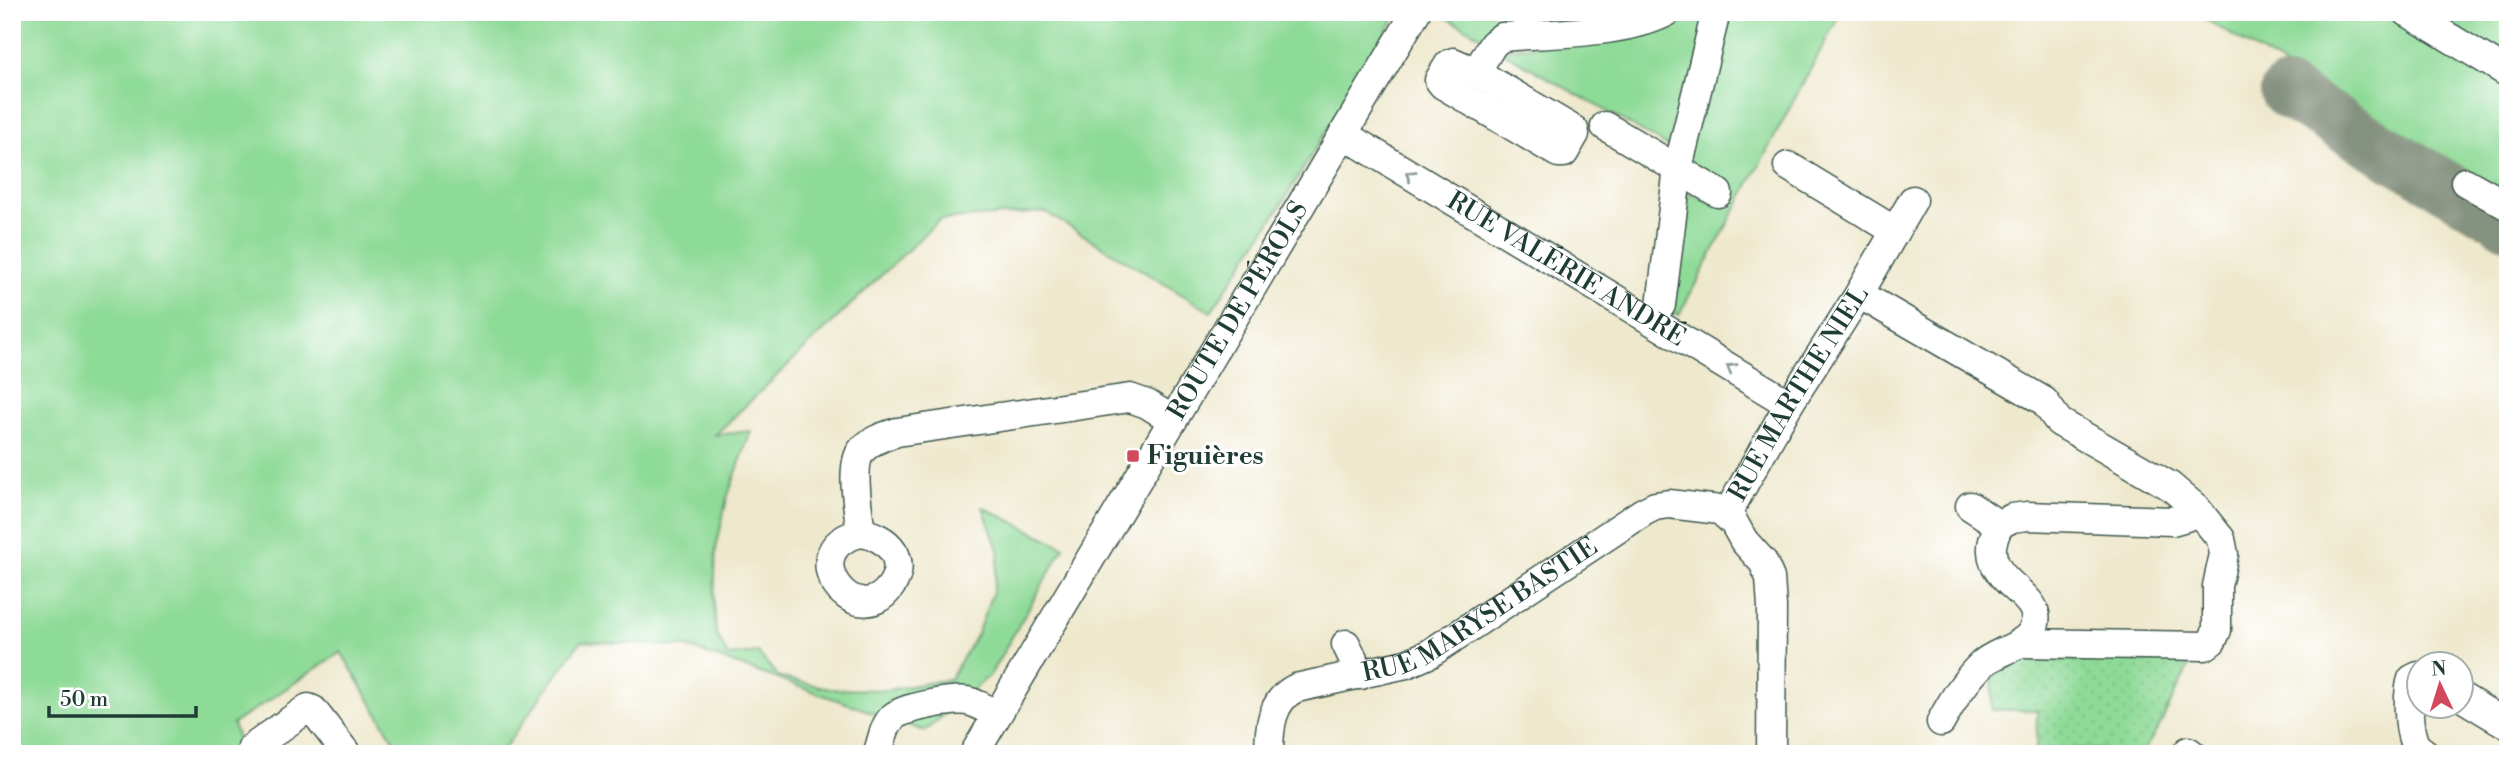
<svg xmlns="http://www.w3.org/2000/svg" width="2520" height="766" viewBox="0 0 2520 766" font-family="'Libre Bodoni',serif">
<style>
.grass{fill:#8eda97;stroke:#568c66;stroke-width:2}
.park{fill:url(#park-dots);stroke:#568c66;stroke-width:2}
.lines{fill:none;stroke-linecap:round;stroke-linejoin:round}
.taxiway{stroke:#869280;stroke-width:52}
.minor-casing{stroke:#3e574b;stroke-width:31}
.minor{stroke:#fff;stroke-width:28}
.oneway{stroke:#8f9e9a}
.poi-dot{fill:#d1495b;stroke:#fff;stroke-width:2.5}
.labels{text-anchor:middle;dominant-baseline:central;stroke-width:6;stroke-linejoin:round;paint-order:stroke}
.street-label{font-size:26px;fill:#1f3d34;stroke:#fff}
.poi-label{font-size:26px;font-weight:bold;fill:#1f3d34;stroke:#fff;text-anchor:start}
</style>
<defs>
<pattern id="park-dots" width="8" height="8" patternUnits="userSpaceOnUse" patternTransform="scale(1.75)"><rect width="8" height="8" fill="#8eda97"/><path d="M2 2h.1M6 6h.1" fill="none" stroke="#7abc83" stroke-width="1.8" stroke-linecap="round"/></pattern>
</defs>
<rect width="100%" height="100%" fill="#fff"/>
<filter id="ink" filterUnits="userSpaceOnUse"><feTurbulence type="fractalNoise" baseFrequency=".0143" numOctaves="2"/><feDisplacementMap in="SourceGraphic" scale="14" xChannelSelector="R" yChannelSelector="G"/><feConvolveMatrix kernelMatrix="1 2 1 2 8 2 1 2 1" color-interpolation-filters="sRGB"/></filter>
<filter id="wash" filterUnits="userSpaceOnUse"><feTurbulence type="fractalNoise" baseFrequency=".00686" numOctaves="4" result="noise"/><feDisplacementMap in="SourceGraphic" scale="28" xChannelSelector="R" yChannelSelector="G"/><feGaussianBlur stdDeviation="1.57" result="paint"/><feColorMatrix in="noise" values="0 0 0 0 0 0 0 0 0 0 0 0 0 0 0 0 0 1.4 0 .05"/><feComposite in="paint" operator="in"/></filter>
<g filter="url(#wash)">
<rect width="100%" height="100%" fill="#eee8cc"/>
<g class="grass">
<path d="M12 12H1398L1285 199 1211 312 1045 212 939 220 715 435 751 431 727 498 716 549 714 602 716 633 728 656 758 653 779 677 830 689 888 690 950 679 977 634 993 591 999 553 983 507 1064 547 990 675 925 731 687 647 581 641 500 754H402L341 652 233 724 243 754H12Z"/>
<path d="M1451 12H1660L1486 39 1447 18Z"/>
<path d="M1695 12H1710L1676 151 1499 50 1650 32 1671 26Z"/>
<path d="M1723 12H1841L1679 315 1668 310 1682 190 1715 204 1685 159Z"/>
<path d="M2193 12H2395L2508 80V198Z"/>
<path d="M2428 12H2508V59Z"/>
</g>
<path class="park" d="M2002 659 2191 661 2160 725 2145 749 2146 754H2106L2105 750 2049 749V754H2036L2037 710H1992L1993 666Z"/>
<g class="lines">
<path class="taxiway" d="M2286 92 2508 223"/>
</g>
</g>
<g filter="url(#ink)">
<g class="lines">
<defs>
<g id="minor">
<path d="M2407 12 2508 73"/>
<path d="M1453 62 1476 72 1574 130 1575 134 1564 153H1558L1443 85 1439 80 1449 64Z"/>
<path d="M1476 72 1493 44 1502 37C1549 33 1627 34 1667 12"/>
<path d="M1605 126 1718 193"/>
<path id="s1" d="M1343 134 1789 404"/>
<path d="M1788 166 1895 231"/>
<path d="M2465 182 2508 206"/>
<path d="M1859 294 2044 401 2059 422 2170 486 2196 508 2186 517 2172 521 2027 516 2012 518 1999 525"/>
<path d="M1661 305 1678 168 1716 12"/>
<path id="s2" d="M1727 514 1789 404 1859 294 1913 200"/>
<path d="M861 533C790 549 856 637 891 586 909 560 888 536 861 533 859 514 849 465 862 450 871 440 885 436 897 432L1130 398 1147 404 1173 420"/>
<path d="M2019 643 2205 646 2212 641 2217 630V586L2224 554 2221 539 2196 508"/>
<path d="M1346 644 1361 675"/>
<path d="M2418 676 2412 679C2407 693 2408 728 2414 742 2416 747 2421 750 2426 754"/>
<path d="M2460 696 2508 725"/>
<path d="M1941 722C1952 701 1964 681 1982 664 1996 651 2027 647 2034 627 2045 595 1993 586 1992 551 1991 542 1996 533 1999 525L1970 506"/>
<path d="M2188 751 2192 754"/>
<path d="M878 752C882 740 884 725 893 717 903 707 953 699 967 701 978 703 988 710 996 716"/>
<path d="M251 754 252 748 308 708 313 710 347 754"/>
<path id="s3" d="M974 754 1416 12"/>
<path id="s4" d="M1269 754C1269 728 1271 700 1296 688L1406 664 1429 654 1643 512 1655 506 1669 504 1720 510 1734 523 1744 541 1763 562 1770 578 1772 607 1771 754"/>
</g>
</defs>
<use href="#minor" class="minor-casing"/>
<use href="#minor" class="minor"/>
</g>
<defs><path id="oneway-chevron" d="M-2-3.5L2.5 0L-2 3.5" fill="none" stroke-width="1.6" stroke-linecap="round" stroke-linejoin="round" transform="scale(1.75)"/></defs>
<g class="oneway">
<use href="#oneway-chevron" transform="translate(1410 175) rotate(-148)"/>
<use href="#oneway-chevron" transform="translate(1731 368) rotate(-149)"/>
</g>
</g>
<rect class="poi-dot" x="1126" y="449" width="14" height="14" rx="3.5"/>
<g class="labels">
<g class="street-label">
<text stroke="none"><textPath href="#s1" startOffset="261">RUE VALÉRIE ANDRÉ</textPath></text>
<text stroke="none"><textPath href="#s3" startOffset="516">ROUTE DE PÉROLS</textPath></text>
<text stroke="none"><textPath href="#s2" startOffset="140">RUE MARTHE NIEL</textPath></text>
<text stroke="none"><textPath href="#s4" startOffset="278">RUE MARYSE BASTIE</textPath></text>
</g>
<g class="poi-label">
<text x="1147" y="456">Figuières</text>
</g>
</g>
<rect width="2520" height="766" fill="none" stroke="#fff" stroke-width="42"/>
<g transform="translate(2440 685) rotate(356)"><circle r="33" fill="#ffffff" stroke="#a5b1ae" stroke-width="2"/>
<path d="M0-5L12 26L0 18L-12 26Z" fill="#d1495b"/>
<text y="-10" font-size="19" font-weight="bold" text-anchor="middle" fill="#1f3d34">N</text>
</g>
<path d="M49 706v10h147v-10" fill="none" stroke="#1f3d34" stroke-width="3.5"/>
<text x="60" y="706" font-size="21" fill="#1f3d34" stroke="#ffffff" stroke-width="5" paint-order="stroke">50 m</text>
</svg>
